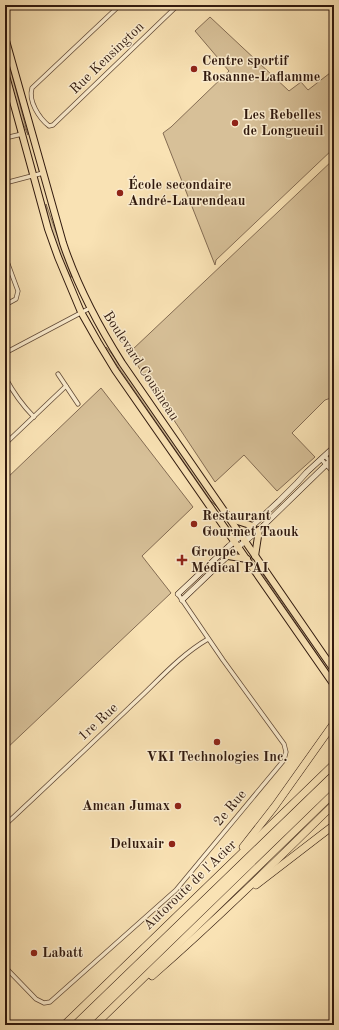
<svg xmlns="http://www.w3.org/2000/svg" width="339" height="1030" viewBox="0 0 339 1030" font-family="'Old Standard TT',serif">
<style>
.green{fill:#d7c098;stroke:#846c53}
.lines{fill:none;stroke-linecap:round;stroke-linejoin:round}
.street-casing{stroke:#624b38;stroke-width:5}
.secondary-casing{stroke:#30190e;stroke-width:6}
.primary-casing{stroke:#30190e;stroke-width:8}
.highway-casing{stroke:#30190e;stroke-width:8}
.street{stroke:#fbecce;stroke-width:3.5}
.secondary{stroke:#fbecce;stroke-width:5}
.primary{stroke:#f9e2b4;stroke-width:6}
.highway{stroke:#f9e2b4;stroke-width:7}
.poi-dot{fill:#8f2418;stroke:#fbecce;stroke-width:1.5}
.labels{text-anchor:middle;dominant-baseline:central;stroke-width:3;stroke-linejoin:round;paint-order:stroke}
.street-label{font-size:14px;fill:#30190e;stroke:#fbecce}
.poi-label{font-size:14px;font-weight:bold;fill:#30190e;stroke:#fbecce;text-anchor:start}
</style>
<rect width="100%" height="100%" fill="#f9e2b4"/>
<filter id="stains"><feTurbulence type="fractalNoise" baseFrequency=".005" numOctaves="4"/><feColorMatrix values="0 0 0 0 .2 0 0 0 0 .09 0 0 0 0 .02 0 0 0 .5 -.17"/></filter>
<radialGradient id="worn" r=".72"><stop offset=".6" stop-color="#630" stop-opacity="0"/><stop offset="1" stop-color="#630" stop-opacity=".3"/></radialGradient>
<g class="green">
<path d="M210 17 289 91 301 82 308 90 330 73 334 75V148L216 260 215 265 163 133 171 127 229 71 195 31Z"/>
<path d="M5 61H7L11 71 28 135 21 119Z"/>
<path d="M334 159V398H331L325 400 292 433 315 457 277 491 244 455 215 482 132 357V350Z"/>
<path d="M46 204 72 277H71C63 267 45 215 46 204Z"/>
<path d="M106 347 112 354 221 511 210 500 105 348Z"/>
<path d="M101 388 193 507 142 556 171 593 5 750V480Z"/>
<path d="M259 569 271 583 334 674V679Z"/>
</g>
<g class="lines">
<defs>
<g id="street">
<path d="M120 5 32 88C28 101 39 118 49 126L53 125 178 5"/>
<path d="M5 138 22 134"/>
<path d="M5 183 43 173"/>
<path d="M5 256 18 291 16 299 5 305"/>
<path d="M5 353 90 308"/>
<path d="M58 374 78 404"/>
<path d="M5 377C13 392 22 405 34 417"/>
<path d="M5 444 66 386"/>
<path d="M325 456 334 466"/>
<path d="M321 459 334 473"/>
<path d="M5 825C48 785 91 744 133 704 158 681 179 656 208 639"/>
<path d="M5 967 36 999 44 1003 50 1002 176 890 284 760 286 752 284 744 223 660 178 594"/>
</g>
<g id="secondary">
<path d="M178 594 229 546 247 531 279 501 297 483 307 472 334 447"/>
<path d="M182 600 233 551 259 530 334 457"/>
</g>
<g id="primary">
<path d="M5 37 63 243C77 285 98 325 122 363L334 670"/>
<path d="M5 72 48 229 58 257 81 312 98 342 115 370 334 685"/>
<path d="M231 519 253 526"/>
<path d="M228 556 247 559"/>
<path d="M255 556 259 530"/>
</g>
<g id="highway">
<path d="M243 847 275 806 334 723"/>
<path d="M256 885 334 825"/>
<path d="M152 976C215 921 274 863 334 804"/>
<path d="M64 1025 334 764"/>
<path d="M95 1025 334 793"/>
</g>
</defs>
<use href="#street" class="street-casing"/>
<use href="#secondary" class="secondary-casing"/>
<use href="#primary" class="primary-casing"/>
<use href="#highway" class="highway-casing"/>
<use href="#street" class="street"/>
<use href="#secondary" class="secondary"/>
<use href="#primary" class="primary"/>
<use href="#highway" class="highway"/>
</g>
<g class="poi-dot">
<circle cx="194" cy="69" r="4"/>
<circle cx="235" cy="123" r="4"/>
<circle cx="120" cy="193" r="4"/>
<circle cx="194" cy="524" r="4"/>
<path d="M180 554h4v4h4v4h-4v4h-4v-4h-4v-4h4z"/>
<circle cx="217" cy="742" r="4"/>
<circle cx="178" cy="806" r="4"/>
<circle cx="172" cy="844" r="4"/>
<circle cx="34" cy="953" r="4"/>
</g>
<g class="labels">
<g class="street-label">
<text transform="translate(107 58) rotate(-44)">Rue Kensington</text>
<text transform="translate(141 366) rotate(57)">Boulevard Cousineau</text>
<text transform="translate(98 722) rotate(-43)">1re Rue</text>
<text transform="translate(230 808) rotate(-50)">2e Rue</text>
<text transform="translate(190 885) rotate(-44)">Autoroute de l'Acier</text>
</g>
<g class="poi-label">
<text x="202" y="61">Centre sportif<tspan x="202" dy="16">Rosanne-Laflamme</tspan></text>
<text x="243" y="115">Les Rebelles<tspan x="243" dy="16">de Longueuil</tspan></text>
<text x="128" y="185">École secondaire<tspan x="128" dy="16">André-Laurendeau</tspan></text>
<text x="202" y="516">Restaurant<tspan x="202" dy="16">Gourmet Taouk</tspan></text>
<text x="191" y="552">Groupe<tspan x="191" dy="16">Médical PAI</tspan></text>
<text x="217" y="757" text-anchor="middle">VKI Technologies Inc.</text>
<text x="170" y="806" text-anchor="end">Amcan Jumax</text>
<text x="164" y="844" text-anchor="end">Deluxair</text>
<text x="42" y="953">Labatt</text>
</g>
</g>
<rect width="339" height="1030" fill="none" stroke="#f9e2b4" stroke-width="20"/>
<rect x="6" y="6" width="327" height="1018" fill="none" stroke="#30190e" stroke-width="2"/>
<rect x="10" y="10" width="319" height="1010" fill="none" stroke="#30190e"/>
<rect width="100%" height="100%" filter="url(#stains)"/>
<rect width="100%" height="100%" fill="url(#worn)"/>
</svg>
